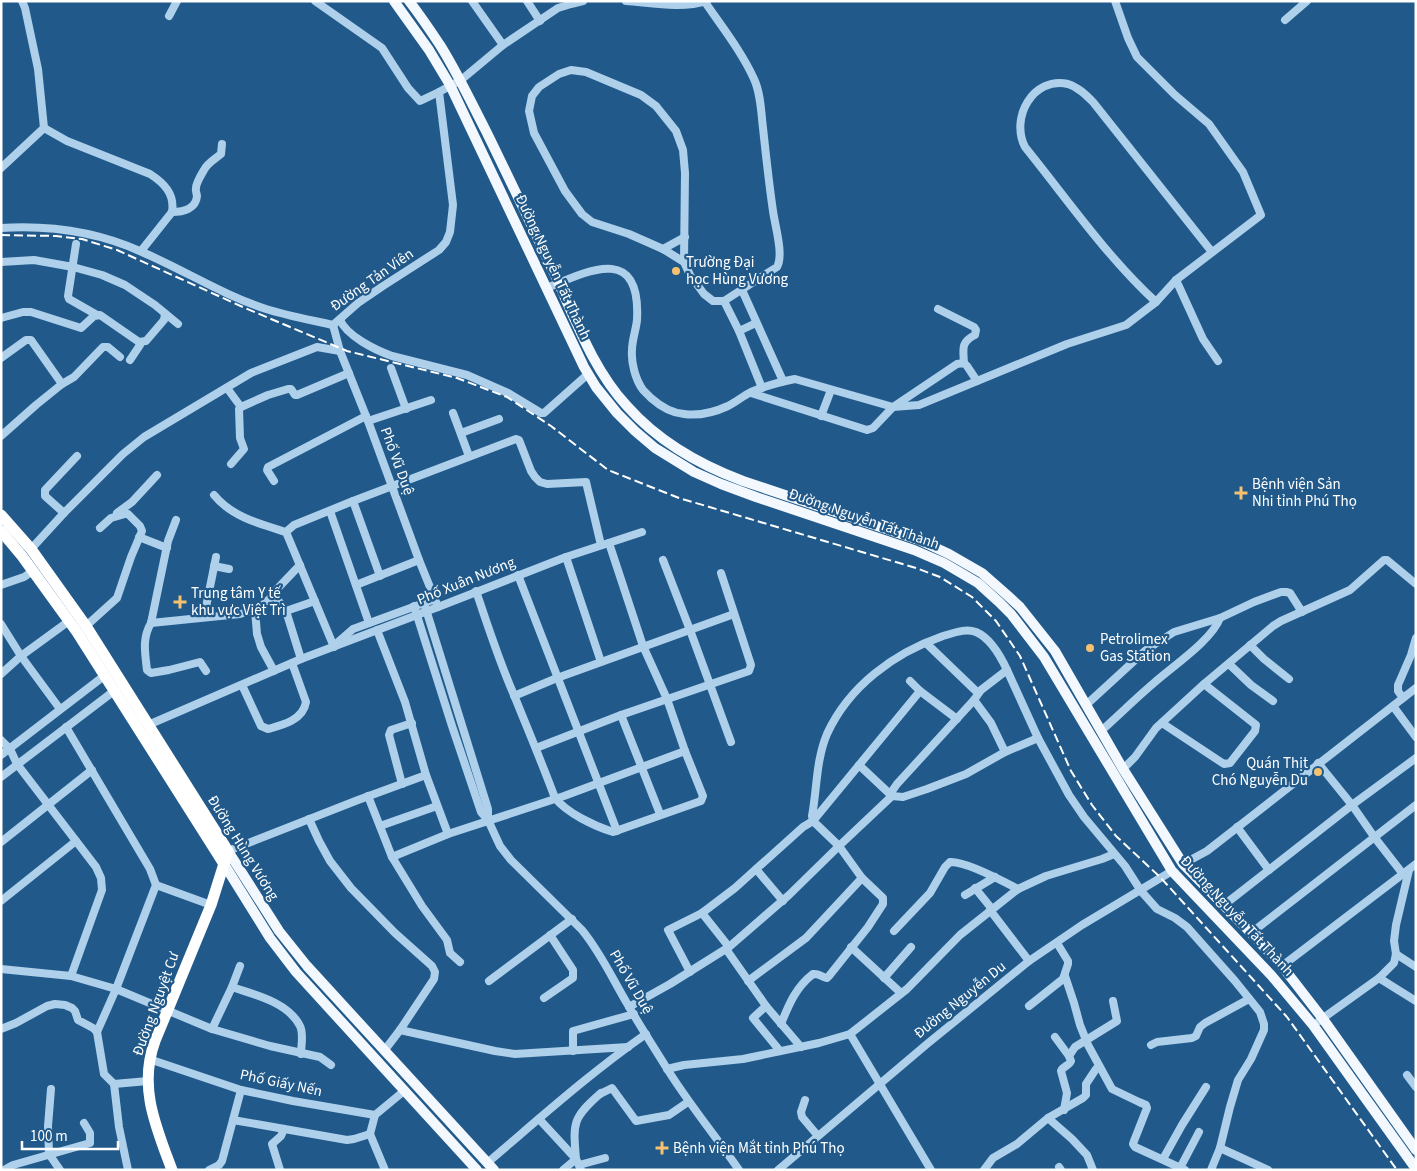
<svg xmlns="http://www.w3.org/2000/svg" width="1417" height="1171" viewBox="0 0 1417 1171" font-family="'Source Sans 3',sans-serif">
<style>
.lines{fill:none;stroke-linecap:round;stroke-linejoin:round}
.minor{stroke:#aed0eb;stroke-width:8}
.major{stroke:#f2f8fe;stroke-width:10}
.highway{stroke:#fff;stroke-width:11}
.rail{stroke:#fff;stroke-width:2;stroke-dasharray:9 4;stroke-linecap:butt}
.poi-dot{fill:#f7c16f;stroke:#215a8a;stroke-width:2}
.labels{text-anchor:middle;dominant-baseline:central;stroke-width:4.5;stroke-linejoin:round;paint-order:stroke}
.poi-label{font-size:15px;fill:#fff;stroke:#215a8a;text-anchor:start}
.street-label{font-size:15px;fill:#fff;stroke:#215a8a}
</style>
<rect width="100%" height="100%" fill="#215a8a"/>
<g class="lines">
<g class="minor">
<path d="M315 1 382 48 408 88 420 101 439 92"/>
<path d="M472 1 503 45"/>
<path d="M527 1 540 21"/>
<path d="M626 1C652 3 682 9 707 1"/>
<path d="M169 16 177 1"/>
<path d="M1285 20 1307 1"/>
<path d="M44 128 67 141 150 174C164 183 175 194 172 212L141 251"/>
<path d="M1 168 44 128 38 69 25 8 22 1"/>
<path d="M172 212C183 212 196 209 197 196 197 194 195 191 196 188 196 183 201 175 204 170 207 163 215 159 221 154L222 144"/>
<path d="M1 228C49 225 98 232 142 252 184 270 223 295 266 309 288 316 311 320 333 325L358 303 383 286 439 250 446 242 450 232 453 205 439 92 461 80 503 45 558 8 571 4 583 1"/>
<path d="M76 244 68 296 69 299 97 315"/>
<path d="M663 249 685 237"/>
<path d="M1 262 34 260 73 267 102 275 125 285 155 305 178 324"/>
<path d="M684 262 663 249 629 234 592 222 582 214 565 191 534 133 529 111 532 96 539 87 559 74 571 70 586 72 641 95 656 106 676 131 683 150 685 173 684 262 690 275 704 294 713 301H724L777 267C784 255 775 226 773 211 769 184 766 156 763 128 761 112 761 94 754 79 742 52 722 27 705 2"/>
<path d="M1176 280 1203 339 1218 361"/>
<path d="M547 288C591 269 641 245 637 320 636 330 632 340 632 350 631 362 635 379 643 390 645 392 648 395 651 398 660 406 671 413 684 414 699 416 715 412 728 406 736 402 743 396 751 392 765 386 780 382 795 379L893 407 919 405 1067 344 1126 325 1156 302 1176 280 1261 215 1243 172 1209 124 1175 95 1137 57 1128 38 1115 1"/>
<path d="M742 290 783 381"/>
<path d="M724 301 739 331 762 388"/>
<path d="M1156 302C1107 257 1067 199 1025 147 1010 118 1033 76 1068 84 1078 87 1086 95 1093 102L1212 252"/>
<path d="M938 309 974 327 976 330 975 335C961 342 963 348 964 363"/>
<path d="M1 318 23 312H31L81 328 94 316 100 315 139 342 140 345 130 360"/>
<path d="M340 320C347 336 375 350 392 356L467 375 508 393 541 413H544L588 374"/>
<path d="M333 325 340 351 368 421 419 560 438 607"/>
<path d="M739 331 756 323"/>
<path d="M139 342 146 341 164 320 165 314"/>
<path d="M1 358 26 340H31L62 384"/>
<path d="M391 368 406 409"/>
<path d="M227 388 241 407"/>
<path d="M751 393 867 430 873 428 893 407 957 364 964 363 967 366 977 381"/>
<path d="M453 413 469 456"/>
<path d="M821 416 831 390"/>
<path d="M368 421 431 400"/>
<path d="M461 433 499 419"/>
<path d="M1 436 36 405 62 384 74 377 103 347H108L120 357"/>
<path d="M231 464 244 449 240 438 239 409 241 407 268 395 288 389H291L295 395H297L349 373"/>
<path d="M274 481 267 470 268 467 366 416"/>
<path d="M214 495C232 517 260 524 286 532"/>
<path d="M353 501 380 576"/>
<path d="M330 511 369 623"/>
<path d="M64 513 45 496V490L77 456"/>
<path d="M117 513 132 502 157 475"/>
<path d="M176 520 168 541 151 623C142 638 145 653 147 670L151 673 169 670 200 662 206 671"/>
<path d="M139 537 167 548"/>
<path d="M31 549 64 513 123 454 144 437 251 373 317 347 340 351"/>
<path d="M566 557 601 662"/>
<path d="M663 560 690 630 731 742"/>
<path d="M214 566 229 569"/>
<path d="M518 575 617 831"/>
<path d="M1 585 24 577 33 571"/>
<path d="M356 585 419 560"/>
<path d="M476 591C488 626 499 661 514 695 528 730 542 763 555 798 567 813 594 826 613 832L701 801 703 796 685 751 667 699 643 646 609 543"/>
<path d="M274 595 286 611 301 659"/>
<path d="M424 603 488 809V820"/>
<path d="M414 606 452 726 481 812 488 820 500 846 511 860 582 930C601 953 613 980 628 1005 640 1026 653 1046 666 1067 688 1103 715 1135 739 1170"/>
<path d="M255 610 257 634 261 647 274 671"/>
<path d="M286 611 315 601"/>
<path d="M204 617 216 557"/>
<path d="M151 623 240 614 258 609 274 595 277 589 300 565"/>
<path d="M1 624 21 656 60 709"/>
<path d="M86 626 117 598 131 557 142 531 140 526 128 514H125L111 518 100 528"/>
<path d="M377 630 405 702 426 775 448 834"/>
<path d="M337 643 353 629 435 599"/>
<path d="M926 643 978 693"/>
<path d="M1250 645 1264 659 1289 679"/>
<path d="M334 647 286 532 294 525 353 501 516 439 519 440 531 471 535 477 540 482 547 484 586 482 601 545"/>
<path d="M1229 664 1251 685 1273 701"/>
<path d="M1 674 21 656 69 621"/>
<path d="M242 685 261 726 268 729C283 725 303 720 306 702L292 663"/>
<path d="M920 691 957 719"/>
<path d="M514 696 557 678 734 614"/>
<path d="M1403 698 1398 691V685L1411 655 1416 638"/>
<path d="M974 700 991 723 1005 752"/>
<path d="M1086 705 1146 650 1174 632 1220 618 1254 602 1281 592H1286L1290 593 1302 612"/>
<path d="M1393 706 1416 737"/>
<path d="M621 715 660 814"/>
<path d="M1162 723 1224 764 1230 763 1255 731 1256 725 1204 684"/>
<path d="M148 725 301 659 438 607 566 557 642 532"/>
<path d="M66 727 150 869 156 885 116 989 97 1032 104 1074 114 1084 148 1081"/>
<path d="M1101 731C1119 715 1136 698 1155 682 1173 666 1212 640 1220 618"/>
<path d="M1 740 10 749 17 764 96 867 101 878 102 890 71 976"/>
<path d="M536 748 621 715 749 671 751 665 721 573"/>
<path d="M1 755 104 676"/>
<path d="M1318 763 1352 805 1375 838 1403 874"/>
<path d="M859 765 892 796"/>
<path d="M1123 769 1135 757 1156 728 1204 684 1273 626 1281 621 1350 590 1384 560H1387L1416 584"/>
<path d="M1 777 114 691"/>
<path d="M402 784 389 735 391 730 412 723"/>
<path d="M890 794 897 784 974 700 981 690 1007 670 1038 738 1069 795 1084 817 1125 866 1141 891 1157 909 1175 918 1187 927 1235 981 1260 1012 1264 1024V1030L1251 1059 1238 1080 1230 1107 1220 1148 1211 1170"/>
<path d="M368 796 392 857 422 906 447 940 450 953 460 962"/>
<path d="M309 819 319 841 330 861 351 888 395 933 432 966 435 972 434 979 400 1030 384 1051"/>
<path d="M380 826 437 806"/>
<path d="M1237 827 1269 870"/>
<path d="M1 842 92 770"/>
<path d="M228 851 358 800 426 775"/>
<path d="M392 857 448 834 564 796 685 751"/>
<path d="M1183 864 1207 851 1416 688"/>
<path d="M756 869 783 901"/>
<path d="M862 878 839 846 813 821 812 816C817 789 816 760 827 734 849 686 894 653 943 636 954 633 965 628 976 632 990 638 1001 657 1007 670"/>
<path d="M156 885 211 905"/>
<path d="M975 888 992 909"/>
<path d="M965 895 995 877"/>
<path d="M1 901 76 841"/>
<path d="M1224 905 1352 805 1416 758"/>
<path d="M990 910 1029 961"/>
<path d="M702 913 729 947"/>
<path d="M894 931 930 893 945 867 950 862C965 861 1003 881 1018 889"/>
<path d="M1251 933 1416 805"/>
<path d="M851 947 901 993"/>
<path d="M726 949 766 1006 801 1047"/>
<path d="M1396 954 1416 967"/>
<path d="M1282 966 1416 864"/>
<path d="M1 969 71 976 116 989 212 1029 270 1046 320 1057 331 1065"/>
<path d="M690 972 668 930 702 913 735 888 803 827 813 821 920 691 910 681"/>
<path d="M1065 976 1074 1003 1080 1025 1088 1045 1112 1089 1139 1102 1146 1105 1147 1108 1134 1141 1133 1144 1135 1147 1185 1170"/>
<path d="M884 978 911 947"/>
<path d="M1379 978 1416 1001"/>
<path d="M489 981 572 919"/>
<path d="M748 981 806 938 862 878 883 898V904L868 927 829 976 827 978C821 977 819 973 813 974 796 987 789 1004 781 1024"/>
<path d="M232 987 240 966"/>
<path d="M544 998 573 978V970L550 935"/>
<path d="M766 1006 753 1018 780 1051"/>
<path d="M1029 1006 1063 979 1068 964V961L1057 943"/>
<path d="M629 1007 670 984 729 947 789 895 839 846 892 796 903 797 927 789 966 774 1005 752 1038 738"/>
<path d="M1319 1021 1379 978 1394 963 1396 954 1394 941 1396 925 1409 870"/>
<path d="M1 1029 16 1023 47 1006 55 1004 65 1005 72 1008 75 1011 78 1020 93 1028 97 1032"/>
<path d="M212 1029 232 987C255 995 288 1002 300 1026 304 1034 301 1045 301 1054"/>
<path d="M400 1030 495 1051 515 1054 628 1047"/>
<path d="M850 1034 931 1170"/>
<path d="M1055 1037 1069 1056"/>
<path d="M1151 1045 1157 1042 1192 1038 1196 1036 1200 1027 1205 1023 1249 999"/>
<path d="M573 1051V1031L634 1014"/>
<path d="M149 1059 241 1090 293 1101 375 1115 404 1091"/>
<path d="M667 1069 684 1065 743 1059 819 1043 850 1034 907 989 960 935 1018 889 1046 876 1102 859 1114 854"/>
<path d="M1407 1075 1416 1087"/>
<path d="M114 1084 119 1127 128 1170"/>
<path d="M51 1089 48 1126 49 1154 60 1170"/>
<path d="M600 1094 612 1088 636 1121 669 1115 688 1102"/>
<path d="M805 1100 801 1112 802 1117 818 1136"/>
<path d="M1064 1110 1067 1093 1061 1071C1063 1066 1069 1066 1071 1061L1069 1056 1075 1047 1117 1021 1113 1001"/>
<path d="M375 1115 370 1134 385 1170"/>
<path d="M1048 1118 1072 1139 1087 1155 1093 1170"/>
<path d="M539 1119 576 1159 581 1170"/>
<path d="M233 1120 347 1140 354 1139 370 1134"/>
<path d="M1220 1148 1268 1170"/>
<path d="M576 1159C573 1123 572 1118 601 1093"/>
<path d="M1163 1159 1182 1125 1206 1087"/>
<path d="M487 1163C539 1119 590 1073 646 1034"/>
<path d="M579 1165 605 1158"/>
<path d="M1059 1167 1061 1170"/>
<path d="M1180 1168 1199 1132"/>
<path d="M4 1170 13 1165 90 1143V1133L84 1123"/>
<path d="M209 1170 219 1165 222 1161 241 1090"/>
<path d="M280 1170 272 1144 281 1136 284 1129"/>
<path d="M563 1170 576 1159"/>
<path d="M778 1170 927 1044 1029 961 1082 925 1172 871"/>
<path d="M984 1170 993 1158 1017 1144 1048 1118 1083 1098 1086 1095V1084L1096 1069"/>
</g>
<g class="major">
<path d="M394 1 429 50 450 85 584 367 596 387 617 413 635 431 655 448 694 472 721 484 756 497 914 550 944 563 978 583 999 602 1011 614 1044 657 1172 871 1271 975 1313 1025 1416 1169"/>
<path d="M409 1C420 15 430 30 440 45 457 72 471 102 486 131 509 178 531 224 553 271 575 318 592 368 627 406 658 441 700 465 743 481L919 540 949 554 982 573 1007 595 1020 607 1055 651 1123 769 1183 864 1251 933 1282 966 1323 1019 1416 1150"/>
<path d="M228 851 279 931 307 966 494 1170"/>
<path d="M224 864 270 938 296 972 477 1170"/>
</g>
<g class="highway">
<path d="M1 515 31 549 86 626 228 851 211 905 155 1041C138 1087 156 1127 172 1170"/>
<path d="M1 531 22 556 77 632 224 864"/>
</g>
<path class="rail" d="M1 235 56 236 82 239 117 250 245 308 347 351 457 378 507 397 551 426 608 470 679 498 916 568 940 577 972 597 996 621 1020 656 1071 771 1092 805 1116 836 1161 878 1287 1017 1397 1170"/>
</g>
<g class="poi-dot">
<circle cx="676" cy="271" r="5"/>
<path d="M1238.5 485.5h5v5h5v5h-5v5h-5v-5h-5v-5h5z"/>
<path d="M177.5 594.5h5v5h5v5h-5v5h-5v-5h-5v-5h5z"/>
<circle cx="1090" cy="648" r="5"/>
<circle cx="1318" cy="772" r="5"/>
<path d="M659.5 1140.5h5v5h5v5h-5v5h-5v-5h-5v-5h5z"/>
</g>
<g class="labels">
<g class="poi-label">
<text x="686" y="262">Trường Đại<tspan x="686" dy="17">học Hùng Vương</tspan></text>
<text x="1252" y="484">Bệnh viện Sản<tspan x="1252" dy="17">Nhi tỉnh Phú Thọ</tspan></text>
<text x="191" y="593">Trung tâm Y tế<tspan x="191" dy="17">khu vực Việt Trì</tspan></text>
<text x="1100" y="639">Petrolimex<tspan x="1100" dy="17">Gas Station</tspan></text>
<text x="1308" y="763" text-anchor="end">Quán Thịt<tspan x="1308" dy="17">Chó Nguyễn Du</tspan></text>
<text x="673" y="1148">Bệnh viện Mắt tỉnh Phú Thọ</text>
</g>
<g class="street-label">
<text transform="translate(553 267) rotate(65)">Đường Nguyễn Tất Thành</text>
<text transform="translate(372 280) rotate(-35)">Đường Tản Viên</text>
<text transform="translate(397 461) rotate(70)">Phố Vũ Duệ</text>
<text transform="translate(864 519) rotate(19)">Đường Nguyễn Tất Thành</text>
<text transform="translate(466 581) rotate(-22)">Phố Xuân Nương</text>
<text transform="translate(243 848) rotate(58)">Đường Hùng Vương</text>
<text transform="translate(1237 916) rotate(47)">Đường Nguyễn Tất Thành</text>
<text transform="translate(631 982) rotate(60)">Phố Vũ Duệ</text>
<text transform="translate(960 1000) rotate(-39)">Đường Nguyễn Du</text>
<text transform="translate(156 1004) rotate(-70)">Đường Nguyệt Cư</text>
<text transform="translate(281 1083) rotate(12)">Phố Giấy Nến</text>
</g>
</g>
<rect width="1417" height="1171" fill="none" stroke="#ffffff" stroke-width="5"/>
<path d="M22 1141v8h96v-8" fill="none" stroke="#ffffff" stroke-width="2.5"/>
<text x="30" y="1141" font-size="15" fill="#ffffff" stroke="#215a8a" stroke-width="4" paint-order="stroke">100 m</text>
</svg>
